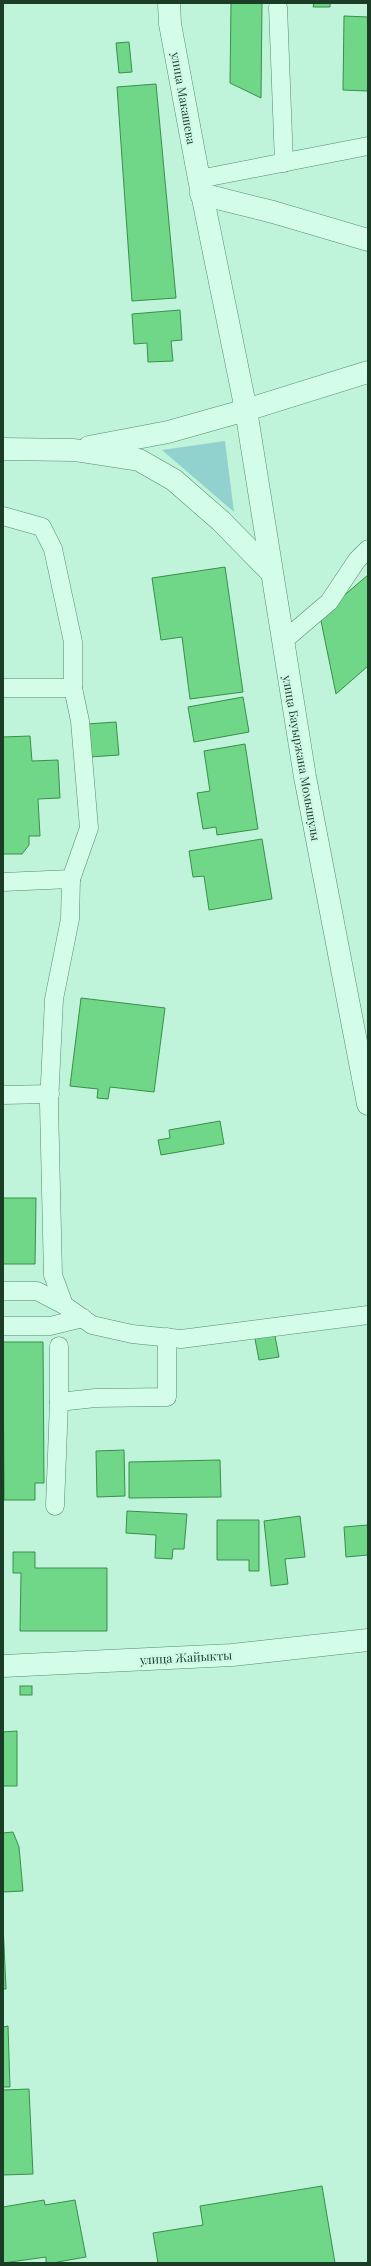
<svg xmlns="http://www.w3.org/2000/svg" width="371" height="2266" viewBox="0 0 371 2266" font-family="'Playfair Display',serif">
<style>
.green{fill:#92d2ce}
.building{fill:#70d688;stroke:#38904b}
.lines{fill:none;stroke-linecap:round;stroke-linejoin:round}
.service-casing{stroke:#558e69;stroke-width:19}
.minor-casing{stroke:#558e69;stroke-width:23}
.tertiary-casing{stroke:#558e69;stroke-width:23}
.service{stroke:#d3fde9;stroke-width:18}
.minor{stroke:#d3fde9;stroke-width:22}
.tertiary{stroke:#d3fde9;stroke-width:22}
.labels{text-anchor:middle;dominant-baseline:central;stroke-width:4;stroke-linejoin:round;paint-order:stroke}
.street-label{font-size:12px;fill:#1b3c25;stroke:#cff9e6}
</style>
<rect width="100%" height="100%" fill="#bff3da"/>
<path class="green" d="M225 441 234 512 162 450Z"/>
<g class="building">
<path d="M231 3H262L261 98 230 83Z"/>
<path d="M314 3H330V7H313Z"/>
<path d="M344 16 368 17V91L343 90Z"/>
<path d="M129 42 132 72 119 73 116 43Z"/>
<path d="M156 84 176 298 132 301 117 87Z"/>
<path d="M180 310 182 340 171 341 173 361 148 362 147 343 134 344 132 314Z"/>
<path d="M225 567 243 692 190 699 182 637 161 640 152 578Z"/>
<path d="M368 575V666L336 694 320 616Z"/>
<path d="M243 697 249 732 194 742 188 707Z"/>
<path d="M116 722 119 755 90 757 87 724Z"/>
<path d="M30 736 32 761 58 760 60 798 38 799 40 836H29V845L22 854H3V737Z"/>
<path d="M245 744 258 829 217 835 216 827 203 829 197 793 210 791 204 751Z"/>
<path d="M262 839 272 899 209 910 204 876 193 877 189 851Z"/>
<path d="M81 998 165 1008 154 1092 110 1087 108 1099 97 1098 98 1089 70 1086Z"/>
<path d="M220 1121 224 1144 161 1155 158 1140 170 1138 169 1130Z"/>
<path d="M3 1198H36L35 1264H3Z"/>
<path d="M263 1332 275 1336 279 1357 259 1360 255 1339Z"/>
<path d="M3 1342H43L44 1483H35V1500H4Z"/>
<path d="M124 1450 125 1496 97 1497 96 1451Z"/>
<path d="M220 1460 221 1497 129 1498V1462Z"/>
<path d="M127 1511 187 1514 184 1549H173L172 1559 155 1558 156 1535 126 1533Z"/>
<path d="M300 1516 305 1557 285 1559 288 1584 271 1586 264 1521Z"/>
<path d="M217 1520H259V1571H249V1560H217Z"/>
<path d="M368 1525V1555L346 1557 344 1527Z"/>
<path d="M13 1552H35V1568H107V1631H20L21 1573H13Z"/>
<rect x="20" y="1686" width="12" height="9"/>
<path d="M17 1731V1786H3V1732Z"/>
<path d="M13 1832 19 1847 23 1891 3 1892V1833Z"/>
<path d="M3 1924 6 1989H3Z"/>
<path d="M8 2026 10 2087H3V2027Z"/>
<path d="M29 2089 33 2174 3 2175V2090Z"/>
<path d="M322 2186 335 2263H158L153 2233 203 2225 200 2206Z"/>
<path d="M44 2200 45 2205 75 2200 86 2257 52 2263H46V2257L3 2263V2207Z"/>
</g>
<g class="lines">
<defs>
<g id="service">
<path d="M278 7 284 163"/>
<path d="M199 179 368 146"/>
<path d="M3 516 42 527 53 549 73 642V688L80 721 89 828 71 879"/>
<path d="M282 642 329 602 357 560 368 549"/>
<path d="M3 688H73"/>
<path d="M3 882 71 879 70 919 54 999 49 1104 53 1275 64 1305 92 1325 132 1334 181 1339 368 1315"/>
<path d="M3 1095 50 1094"/>
<path d="M3 1291H37L64 1305"/>
<path d="M3 1326H50L83 1318"/>
<path d="M59 1346V1402"/>
<path d="M55 1506 59 1402 95 1398 167 1397V1337"/>
</g>
<g id="minor">
<path d="M201 194 273 212 368 240"/>
<path d="M246 410 368 372"/>
<path d="M3 1666 232 1655 368 1640"/>
</g>
<g id="tertiary">
<path d="M169 3 170 24 199 179 246 410 305 777 368 1104"/>
<path d="M89 447 168 432 246 410"/>
<path d="M3 449 74 450 139 460 174 480 221 521 271 572"/>
</g>
</defs>
<use href="#service" class="service-casing"/>
<use href="#minor" class="minor-casing"/>
<use href="#tertiary" class="tertiary-casing"/>
<use href="#service" class="service"/>
<use href="#minor" class="minor"/>
<use href="#tertiary" class="tertiary"/>
</g>
<g class="labels">
<g class="street-label">
<text transform="translate(184 98) rotate(80)">улица Макашева</text>
<text transform="translate(302 758) rotate(80)">улица Бауыржана Момышулы</text>
<text transform="translate(186 1657) rotate(-3)">улица Жайыкты</text>
</g>
</g>
<rect width="371" height="2266" fill="none" stroke="#1b3c25" stroke-width="8"/>
</svg>
